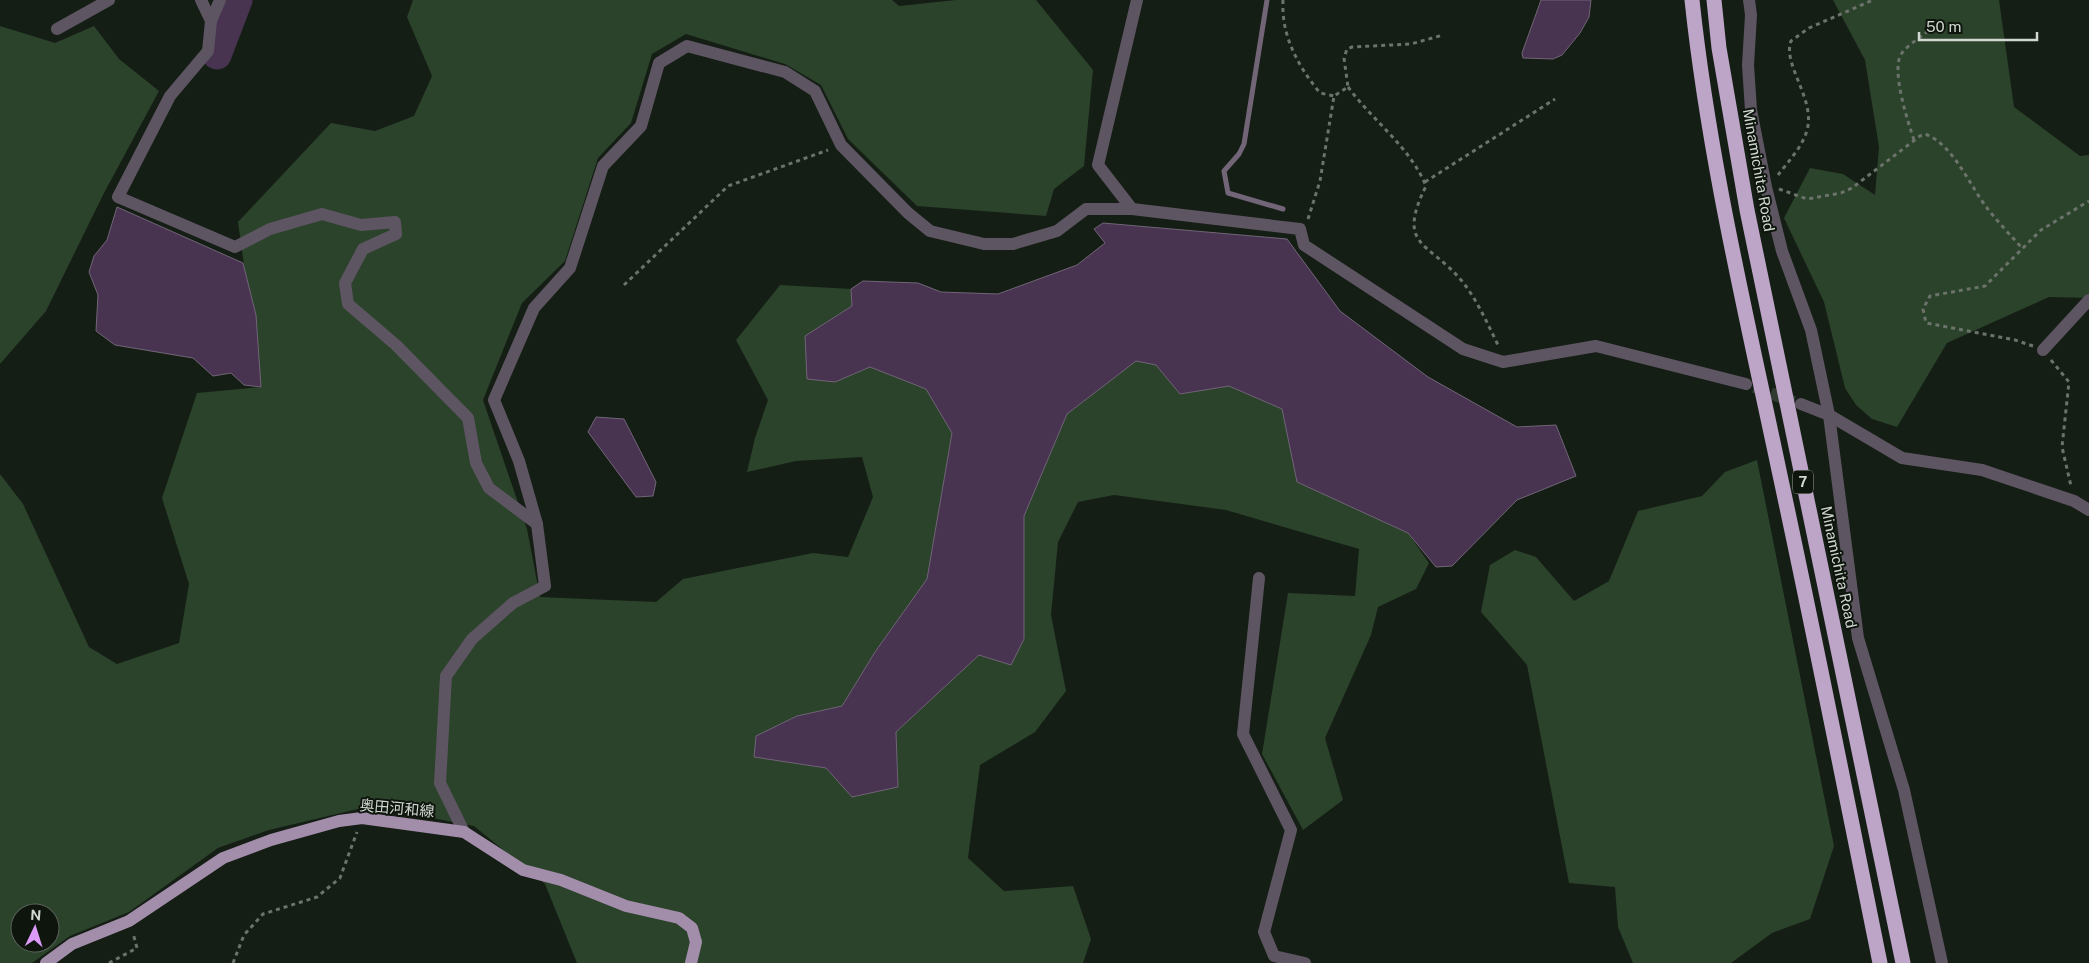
<svg xmlns="http://www.w3.org/2000/svg" width="2089" height="963" viewBox="0 0 2089 963" font-family="'Public Sans','Noto Sans JP',sans-serif">
<style>
.green{fill:#2b422b;fill-rule:evenodd}
.water{fill:#483451;stroke:#716577}
.lines{fill:none;stroke-linecap:round;stroke-linejoin:round}
.stream{stroke:#716577;stroke-width:5}
.river{stroke:#483451;stroke-width:29}
.minor-tunnel{stroke:#313a31;stroke-width:12;stroke-dasharray:12 6;stroke-linecap:butt}
.path{stroke:#6b736b;stroke-width:3;stroke-dasharray:4 4;stroke-linecap:butt}
.minor{stroke:#5e5562;stroke-width:12}
.major{stroke:#a28eaa;stroke-width:12}
.highway{stroke:#bda5c7;stroke-width:15}
.labels{text-anchor:middle;dominant-baseline:central;stroke-width:4;stroke-linejoin:round;paint-order:stroke}
.shield{fill:#0d150d;stroke:#969d96;stroke-width:1}
.shield-label{font-size:14px;font-weight:bold;fill:#d1d7d1}
.street-label{font-size:15px;fill:#d1d7d1;stroke:#0d150d}
</style>
<rect width="100%" height="100%" fill="#151e15"/>
<g class="green">
<path d="M413 0H892L899 6 956 0H1036L1093 70 1084 166 1054 189 1046 216 917 206 848 139 821 85 785 64 686 34 652 54 631 123 598 158 565 261 522 303 483 400 527 529 540 597 656 602 683 579 813 553 848 557 873 497 862 457 796 461 747 472 755 438 768 400 736 340 780 285 851 289 852 306 805 336 835 382 870 367 926 389 952 433 927 579 875 652 842 706 797 716 755 757 826 768 852 797 898 787 896 732 979 655 1011 665 1023 575 1024 516 1067 414 1136 361 1156 365 1180 394 1229 386 1282 409 1298 482 1408 533 1429 563 1416 589 1378 607 1371 635 1325 738 1343 800 1303 830 1262 754 1288 593 1355 596 1359 549 1226 510 1114 495 1078 502 1058 542 1051 615 1066 691 1035 732 980 765 968 858 1004 891 1073 886 1091 939 1083 963H577L545 884 474 826 396 811 362 808 269 830 218 848 129 912 70 936 32 963H0V474L23 504 89 647 117 664 179 643 189 584 162 498 197 393 261 387 238 222 331 123 375 131 414 116 432 76 407 17ZM20 913H50V943H20Z"/>
<path d="M1833 0H1999L2014 107 2080 156 2089 155V298L2049 297 1947 343 1897 427 1872 419 1856 405 1845 388 1824 302 1784 218 1810 168 1843 174 1875 195 1879 147 1865 60Z"/>
<path d="M0 26 55 43 94 26 119 59 159 91 104 193 46 311 0 364Z"/>
<path d="M1757 460 1834 846 1810 919 1772 933 1731 963H1633L1618 927 1615 887 1569 883 1527 665 1481 612 1490 565 1515 550 1536 557 1574 601 1609 581 1638 511 1702 496 1725 472Z"/>
</g>
<g class="water">
<path d="M1541 0H1591L1589 17 1580 33 1562 55 1553 59 1523 58 1522 53Z"/>
<path d="M117 207 243 263 256 315 261 387 244 385 231 373 213 376 193 358 115 345 96 331 98 295 89 272 94 256 107 240Z"/>
<path d="M1103 223 1287 239 1340 311 1428 377 1517 427 1556 425 1576 476 1517 500 1452 566 1436 567 1408 533 1297 482 1282 409 1229 386 1180 394 1156 365 1136 361 1067 414 1024 516V639L1011 665 979 655 896 732 898 787 852 797 826 768 754 757 756 736 797 716 842 706 875 652 927 579 952 433 926 389 870 367 835 382 807 379 805 336 852 306 851 289 863 281 918 283 941 292 998 294 1077 265 1105 243 1094 229Z"/>
<path d="M596 417 624 419 656 482 653 496 636 497 588 432Z"/>
</g>
<g class="lines">
<path class="stream" d="M1267 0 1244 144 1239 154 1224 171 1228 193 1283 209"/>
<path class="river" d="M217 55 238 0"/>
<path class="minor-tunnel" d="M1754 387 1794 402"/>
<g class="path">
<path d="M1283 0C1281 36 1298 66 1320 93L1334 96"/>
<path d="M1348 87C1373 121 1410 147 1426 186 1396 247 1428 241 1461 280 1477 299 1488 325 1499 347"/>
<path d="M1914 140C1908 122 1890 68 1902 53 1909 44 1921 37 1929 30"/>
<path d="M1778 175C1788 162 1803 146 1807 130 1816 100 1782 64 1791 41L1809 28 1873 0"/>
<path d="M1425 182 1555 99"/>
<path d="M1779 189 1807 199 1841 193 1852 188 1920 136 1925 134C1953 144 1970 186 1987 208 1998 222 2011 236 2023 249"/>
<path d="M1308 219 1320 181 1334 96 1348 87 1344 58 1347 49 1352 47 1411 44 1443 35"/>
<path d="M624 285 728 186 828 150"/>
<path d="M2033 346 2015 340 1926 323 1923 309 1930 296 1985 286 2041 230 2089 201"/>
<path d="M2051 360 2069 382 2062 447 2071 486"/>
<path d="M109 963 137 948 133 933"/>
<path d="M233 963 244 935 263 914 317 897 340 878 357 832"/>
</g>
<g class="minor">
<path d="M201 0 211 21"/>
<path d="M220 0 211 21 208 51 170 96 118 197 235 247 270 229 322 214 361 225 395 222 396 234 363 249 345 283 348 304 396 345 468 418 476 463 489 488 537 524"/>
<path d="M1749 0 1751 15 1748 65 1751 110 1766 187 1782 251 1811 330 1829 415 1858 638 1904 790 1942 963"/>
<path d="M57 29 109 0"/>
<path d="M1132 209 1098 165 1137 0"/>
<path d="M2043 350 2089 300"/>
<path d="M1801 404 1829 415 1902 458 1982 470 2074 501 2089 510"/>
<path d="M1259 578 1243 734 1291 830 1264 932 1274 956 1305 963"/>
<path d="M464 832 440 783 446 676 472 639 513 603 545 586 537 524 519 461 494 400 534 308 570 268 603 166 641 126 659 63 687 46 785 72 815 91 841 145 908 213 930 231 984 244H1013L1057 231 1086 209H1132L1300 229 1304 245 1463 349 1503 362 1596 346 1746 384"/>
</g>
<path class="major" d="M46 963 72 944 129 921 223 858 271 840 339 821 362 818 464 832 523 870 561 880 626 906 679 918 692 928 696 942 691 963"/>
<g class="highway">
<path d="M1692 0C1709 160 1747 318 1780 475 1815 637 1847 800 1880 963"/>
<path d="M1714 0 1719 48 1747 210 1903 963"/>
</g>
</g>
<g class="labels">
<rect class="shield" x="1793" y="470.5" width="20" height="23" rx="4"/>
<g class="shield-label">
<text x="1803" y="482">7</text>
</g>
<g class="street-label">
<text transform="translate(1759 170) rotate(80)">Minamichita Road</text>
<text transform="translate(1839 567) rotate(78)">Minamichita Road</text>
<text transform="translate(397 808) rotate(5)">奥田河和線</text>
</g>
</g>
<g transform="translate(35 928) rotate(4)"><circle r="24" fill="#0d150d" stroke="#5b635b"/>
<path d="M0-4L9 19L0 12L-9 19Z" fill="#db9af6"/>
<text y="-8" font-size="14" font-weight="bold" text-anchor="middle" fill="#d1d7d1">N</text>
</g>
<path d="M1919 32v8h118v-8" fill="none" stroke="#d1d7d1" stroke-width="2.5"/>
<text x="1926" y="32" font-size="15" fill="#d1d7d1" stroke="#0d150d" stroke-width="4" paint-order="stroke">50 m</text>
</svg>
